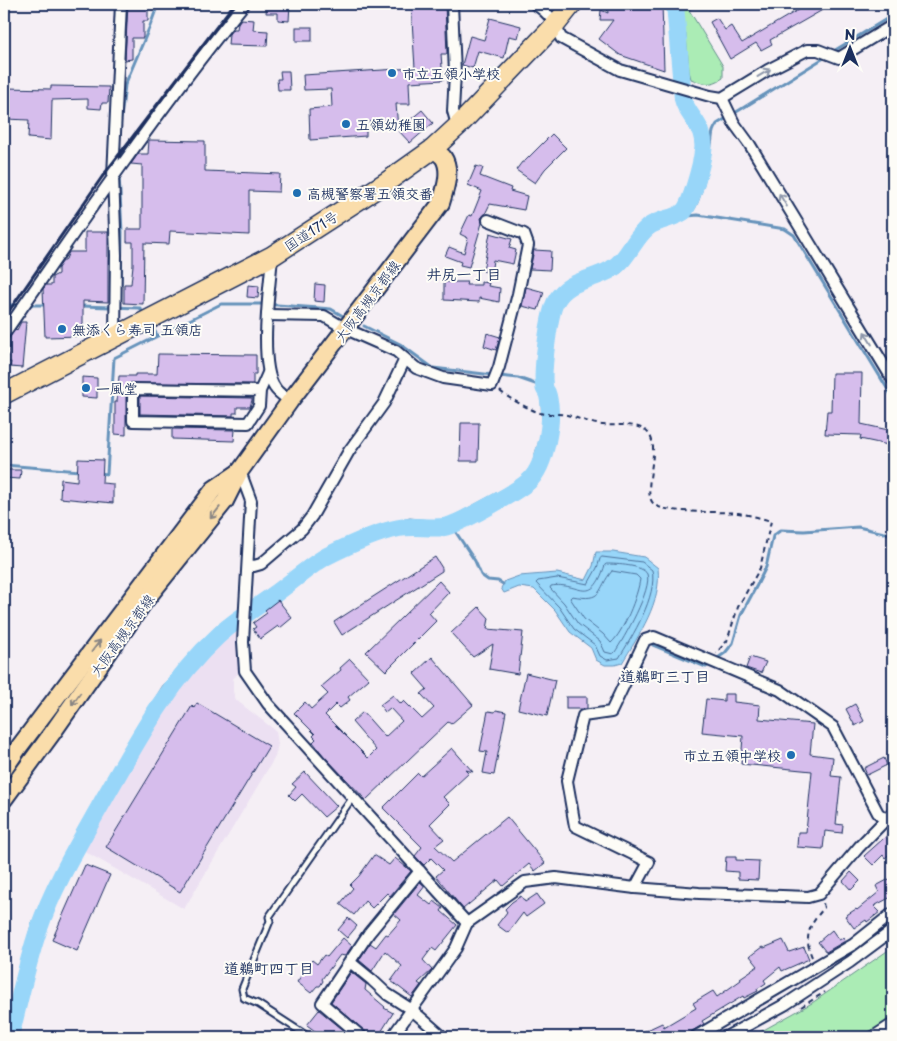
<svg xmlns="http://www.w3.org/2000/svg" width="897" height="1041" viewBox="0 0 897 1041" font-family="'Playpen Sans','Klee One',sans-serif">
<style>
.built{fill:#ece0f2}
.green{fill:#abecb5;stroke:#638e8a}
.water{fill:#98d6f9;stroke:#6693bb}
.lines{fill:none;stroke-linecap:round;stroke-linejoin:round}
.shore{stroke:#4d729c;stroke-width:1}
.stream{stroke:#6693bb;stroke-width:3}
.river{stroke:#98d6f9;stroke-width:18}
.building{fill:#d6bdec;stroke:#1b2f5e}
.lane-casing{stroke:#1b2f5e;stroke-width:9}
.street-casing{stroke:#1b2f5e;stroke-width:14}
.primary-casing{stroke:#1b2f5e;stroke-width:20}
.highway-casing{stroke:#1b2f5e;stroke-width:22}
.path{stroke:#1b2f5e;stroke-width:2;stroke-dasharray:5 4;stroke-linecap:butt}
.lane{stroke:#fdfcf7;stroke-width:5}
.street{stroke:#fdfcf7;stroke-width:10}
.primary{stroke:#faddab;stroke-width:16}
.highway{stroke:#faddab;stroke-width:19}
.rail{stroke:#1b2f5e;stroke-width:3}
.oneway{stroke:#8c96aa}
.oneway2{stroke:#8a8684}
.poi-dot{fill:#1f6fb2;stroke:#fdfcf7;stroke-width:2}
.labels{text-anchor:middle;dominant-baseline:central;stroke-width:4;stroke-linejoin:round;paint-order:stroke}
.poi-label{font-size:14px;font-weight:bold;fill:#1b2f5e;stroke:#fdfcf7;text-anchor:start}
.street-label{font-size:14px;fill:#1b2f5e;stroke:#fdfcf7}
.neighbourhood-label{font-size:15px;font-weight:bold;fill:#1b2f5e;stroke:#fdfcf7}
</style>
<rect width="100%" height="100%" fill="#f5eff5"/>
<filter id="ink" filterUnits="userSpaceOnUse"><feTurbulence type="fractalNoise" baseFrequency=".02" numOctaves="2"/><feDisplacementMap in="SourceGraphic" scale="10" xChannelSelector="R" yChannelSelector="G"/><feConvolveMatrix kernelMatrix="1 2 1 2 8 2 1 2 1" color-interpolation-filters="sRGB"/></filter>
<g filter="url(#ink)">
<path class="built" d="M236 627 237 656 240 671 233 679V692L236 700 276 731 278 744 275 757 184 909 81 849 171 693 225 635Z"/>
<g class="green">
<path d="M680 4H697L689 10 723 66V78C711 86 703 84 691 79L689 71 686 35Z"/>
<path d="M893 947V1017L864 1037H751L812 1003Z"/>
</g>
<path class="water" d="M596 552H613L644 557 658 568C662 602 639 635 622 663L615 665H605L596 660 591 648 570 632 555 610 534 589 519 587 504 593 501 588 505 581 519 576 557 573 586 580 593 566Z"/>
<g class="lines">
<g class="shore">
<path d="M602 557 642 562 652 570C658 595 632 637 619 658L607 660 600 656 595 645 574 629 559 607 536 583 538 581 557 578 588 584 597 568 600 559Z"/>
<path d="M607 564C616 564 643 565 647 574 653 588 623 640 615 652L613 654 605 652 600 641 578 624 564 603 550 588 551 586C579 581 591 609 605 565Z"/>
<path d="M612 571 636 575 640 579C638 595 623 633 611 643L603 634 584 619 570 598 572 596C605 602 596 590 612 571Z"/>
</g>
<g class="stream">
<path d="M832 52 893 15"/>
<path d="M120 126 125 85 150 26 158 4"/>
<path d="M119 175 122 232 121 284"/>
<path d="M688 216 698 215 785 229 794 235 893 398"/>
<path d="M4 305H22"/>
<path d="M28 305H47"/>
<path d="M81 306 140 308 145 316"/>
<path d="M151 325 157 335"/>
<path d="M364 326 400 344 433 368 493 375"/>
<path d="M550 375C553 349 551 302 577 288 591 281 607 281 620 272 634 261 639 242 654 231 667 222 683 224 693 210 700 202 710 157 711 145 713 134 711 133 717 124L827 56"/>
<path d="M499 376 518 378 544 387"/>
<path d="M4 465 80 471"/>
<path d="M99 473 107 474 114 358 221 304H263L319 308 331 309 348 319"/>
<path d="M451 525 475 561 481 575 488 580 498 581 503 584"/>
<path d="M247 606 311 559 322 552 386 525 410 519 440 522 448 520 509 487 521 480 528 472 533 464 543 430 542 399"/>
<path d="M653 645 706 667 710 664"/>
<path d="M715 660 725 653 733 643 741 615 757 585 766 567 773 536 781 530 804 531 858 527 893 535"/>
<path d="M4 1032 32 925 50 884 133 736 163 687 216 629 242 609"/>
</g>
<path class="river" d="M10 1037C19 1002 26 966 38 931 54 884 80 842 104 799 137 741 168 682 218 636 235 620 256 608 275 594 292 582 309 566 327 556 347 546 377 532 399 528 414 525 429 529 444 527 458 525 518 491 529 481 546 465 554 418 548 396 546 388 544 392 544 384 542 370 549 312 556 301 568 280 590 281 610 270 628 260 633 239 648 227 659 219 673 219 683 212 691 205 702 163 703 151 704 145 703 138 701 132 696 119 686 112 683 99L675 4"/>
</g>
<g class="building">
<path d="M128 4H148V21H143V38H132V59L125 60Z"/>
<path d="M267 4H290L289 21 278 20V13H266Z"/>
<path d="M411 4H445L447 54H441L443 80 409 82 410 104H396L398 129 391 121 366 122V136L310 140 309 109 332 107 331 89 304 90 303 75 415 68Z"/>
<path d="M607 4H662L664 70 620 55 599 39 613 20H600L601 10 608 13Z"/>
<path d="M808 4H833L770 40 772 44 761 50 756 43 730 59 710 22 717 18 725 30 731 26 742 43Z"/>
<path d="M490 18 521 26 518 38 509 36 504 58 478 51 473 68 462 65 470 36 484 40Z"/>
<path d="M241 19 254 20 253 30 268 31 267 46 228 45 229 34 233 29H237L238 23Z"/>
<rect x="296" y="27" width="16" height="14"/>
<path d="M280 71H289L290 90H278L277 79H281Z"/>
<path d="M51 86 109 87 108 103H102L101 109 88 108V99L52 100 51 140 28 138 29 120 6 119V88L51 89Z"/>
<path d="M422 110 433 123 410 143 398 130Z"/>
<path d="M552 134 566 148 545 169 535 183 516 170 522 162H524Z"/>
<path d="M149 140 205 141V171L280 174 279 192 249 191V235L170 231 169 244 144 243 143 304 124 303V284H131L133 265V242H127V229H142V165L131 164 138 154H148Z"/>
<path d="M476 166 483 168 480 176 511 188 510 191 527 196 524 210 490 204 485 214 481 218 482 223 469 267 460 265 461 262 445 256 449 247 464 253 468 238 460 234 469 215 472 216 482 191 468 185Z"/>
<path d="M85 232H108V302L83 301V336L45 337 43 289 46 285H52V277L58 274V268L63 261H65L69 252H85Z"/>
<path d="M490 233 512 239 509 248 516 250 513 264 493 260 491 274 483 271Z"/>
<path d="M534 250 551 251 550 270 530 269Z"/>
<path d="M444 282H467L466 285H481V282L489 283 488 286 500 288 499 302 479 298V302L444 300Z"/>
<path d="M315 284 325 285 324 302 314 301Z"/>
<path d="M248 285 259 286 258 298 247 297Z"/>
<path d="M526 287 544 292 538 310 522 306Z"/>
<path d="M21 322H26L22 368 10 367 11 362H8L10 337 16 329 17 330Z"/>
<path d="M487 333 500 337 496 350 484 346Z"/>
<path d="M158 354 256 355V374H253V384L130 383 126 389V435L115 434V402H117L119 376H135V374H157Z"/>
<path d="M832 373H862L861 424 893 431V446L860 439 861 435 825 434 827 411H831Z"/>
<path d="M82 377 97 378V398L82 397Z"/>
<path d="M140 396 252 398V400L250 407H237V413H233V416L140 414Z"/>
<path d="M461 423H479L478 461H460Z"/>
<path d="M172 429 235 430 234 441 172 439Z"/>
<path d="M78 459 103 460 102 483 113 484V503L60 498 61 479 77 481Z"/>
<path d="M4 470H21L20 479 4 478Z"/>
<path d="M435 557 442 568V571L342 635 334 622Z"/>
<path d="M439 581 449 592 429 613 436 621 386 671 366 652Z"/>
<path d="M278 600 292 618 280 628 278 626 260 639 253 629 256 627 253 623 267 613 265 610Z"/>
<path d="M479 607 489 618 487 629 523 632 518 674 489 669 493 644 473 657 451 633Z"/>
<path d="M432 657 473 705 451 724 448 722 366 800 323 755 313 742 316 739 313 736 315 734 294 713 305 702 311 709 328 694 321 687 341 670 340 668 350 659 369 679 348 697 350 700 340 708 336 704 325 715 368 758 376 750 352 722 363 712 385 737 402 721 390 708 385 712 380 705 393 695 401 704 404 701 422 719 434 708 421 694 427 689 414 674Z"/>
<path d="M750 657 766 662 761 673 746 668Z"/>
<path d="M526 673 555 680 547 716 518 709Z"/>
<path d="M724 694H734V702L760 705 759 719 813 724 810 754 833 757 831 776 841 777 836 824 843 825 842 833 825 831 823 849 797 847 798 832H806L812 771 741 764 743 736 702 732 706 699 724 701Z"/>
<rect x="566" y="697" width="21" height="12"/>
<path d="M197 703 269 746 180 892 106 847 192 706 194 708Z"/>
<path d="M855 704 864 721 855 726 846 709Z"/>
<path d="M496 710 506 712 494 775 483 773 487 752 480 751 488 711 495 712Z"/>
<path d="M452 748 473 772 466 770 469 773 443 797 450 804 430 824 444 839 435 846 452 862 507 817 545 863 535 871 529 864 503 886 498 880 463 909 436 876 443 870 431 858 424 865 415 856 422 847 383 808 418 773 421 776Z"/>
<path d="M884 758 887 765 867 775 864 768Z"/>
<path d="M305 772 337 806 324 817 302 794 295 801 289 795 296 787 292 784Z"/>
<path d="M893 830V851L885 858 883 855 873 865 864 856Z"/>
<path d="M374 855 389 865 395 858 411 871 390 896 387 893 372 908 365 901 354 915 340 904 353 888 350 885 359 876Z"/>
<path d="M726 857H736V860L759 861 758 880 738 879V872L725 871Z"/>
<path d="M85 865 110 875 77 951 52 940Z"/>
<path d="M851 872 860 881 851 890 843 881Z"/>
<path d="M893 877V896L874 906 880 912 867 922 866 920 854 928 845 916 856 909 857 910 879 892 876 886Z"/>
<path d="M420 882 425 886 418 895 431 905 434 901 443 908 441 911 457 925 436 951 432 948 423 960 432 970 418 983 421 985 412 997 391 981 402 966 385 951 372 971 359 960 370 943 376 947 386 934 388 935 401 920 394 914Z"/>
<path d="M537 894 544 904 526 917 523 913 508 933 497 925 507 912 505 909 512 902 521 896 525 902Z"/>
<path d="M348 918 357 926 347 938 338 930Z"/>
<path d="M832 930 839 940 843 938 845 941 826 952 818 942Z"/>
<path d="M343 938 352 946 345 956 340 955 322 979 323 981 320 986H317L311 993 297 982 312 960 317 964 324 955 327 957Z"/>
<path d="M783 940 789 952 804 947 809 959 782 971 780 967 764 980 766 983 757 989 758 991 744 998 743 996 702 1021 704 1024 692 1031 687 1037 685 1034 680 1037H632L662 1023 664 1027 696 1008 693 1003 713 991 717 997 741 980 740 978 758 966 750 956 762 947 764 948Z"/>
<path d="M351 972 366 984 365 990 385 1007 384 1008 393 1013 378 1037H369L366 1032 331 1002Z"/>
<path d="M319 1010 352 1037H323L307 1025Z"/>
</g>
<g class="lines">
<defs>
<path id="lane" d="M309 1037 258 1004 244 998 242 989 270 921 269 917 353 797"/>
<g id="street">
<path d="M452 4 455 73 453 111 455 118 460 124"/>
<path d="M535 4C549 13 555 22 561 38L620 70 710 96 722 98 768 70 807 50H818L839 58 893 25"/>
<path d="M722 98 734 123 750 145 893 380"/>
<path d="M272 256C270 286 258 364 275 388 278 393 285 397 290 401"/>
<path d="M267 315 324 316 346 329 396 351 416 368 443 378 492 385 499 367 518 294 528 245 524 234 488 220"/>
<path d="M4 334C81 222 158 110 244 4"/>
<path d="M115 337 116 255 113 176 121 4"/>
<path d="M260 391 133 389V421L248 423 259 406 260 391 268 373"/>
<path d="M240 471 251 501 243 642 245 671 268 704 467 923"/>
<path d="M248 565 254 566 261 564 302 529 312 516 349 451 384 403 405 359"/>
<path d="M635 888 649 862 575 826 567 781 583 716 611 712 645 640 654 637 780 690 833 727 878 813 886 820"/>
<path d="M350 962 372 980 387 994 412 1010 443 1037"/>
<path d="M362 1037 322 1003 369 933 420 871"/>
<path d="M392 1037 456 948 467 923 525 882 556 878 635 888 699 893 808 897 819 894 859 847 893 812"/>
<path d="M695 1037 854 944 893 913"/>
<path d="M726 1037 786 1004 850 962 893 930"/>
<path d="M873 1037 893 1024"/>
</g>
<g id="primary">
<path d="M4 769 19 747 214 489 239 472"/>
<path d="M4 799 53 732 144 602 225 501 240 471 290 401 441 203C445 190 452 170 443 157 440 154 436 151 433 149"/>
</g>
<path id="highway" d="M4 394 272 256 388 181 433 149 460 124 556 24 572 4"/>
</defs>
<use href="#lane" class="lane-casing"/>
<use href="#street" class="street-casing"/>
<use href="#primary" class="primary-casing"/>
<use href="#highway" class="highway-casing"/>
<g class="path">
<path d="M500 391C506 397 533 411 540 413 549 415 558 413 567 415 579 418 591 424 603 425 616 426 630 423 641 428 669 439 637 492 655 505 668 514 720 511 738 513 750 515 761 518 771 521L760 568 738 607 727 641 716 653"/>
<path d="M812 957C803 936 810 924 824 908L823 903"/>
<path d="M801 1007 825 992"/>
</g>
<use href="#lane" class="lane"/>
<use href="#street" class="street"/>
<use href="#primary" class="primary"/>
<use href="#highway" class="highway"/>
<path class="rail" d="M4 318 102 177 234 4"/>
</g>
<defs><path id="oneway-shaft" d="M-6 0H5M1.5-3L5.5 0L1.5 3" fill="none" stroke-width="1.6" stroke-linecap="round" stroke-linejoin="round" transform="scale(1.25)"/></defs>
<g class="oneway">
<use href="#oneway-shaft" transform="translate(764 73) rotate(-31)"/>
<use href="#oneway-shaft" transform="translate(783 200) rotate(-121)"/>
<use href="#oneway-shaft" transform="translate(868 338) rotate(-121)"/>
</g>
<g class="oneway2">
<use href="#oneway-shaft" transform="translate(215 513) rotate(129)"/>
<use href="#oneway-shaft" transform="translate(96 646) rotate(-53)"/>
<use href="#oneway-shaft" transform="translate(76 699) rotate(125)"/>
</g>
</g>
<g class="poi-dot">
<circle cx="392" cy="73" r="5"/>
<circle cx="346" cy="124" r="5"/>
<circle cx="297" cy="193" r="5"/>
<circle cx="62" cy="329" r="5"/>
<circle cx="86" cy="388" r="5"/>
<circle cx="791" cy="755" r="5"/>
</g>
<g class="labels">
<g class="poi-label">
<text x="402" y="73">市立五領小学校</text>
<text x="356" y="124">五領幼稚園</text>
<text x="307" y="193">高槻警察署五領交番</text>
<text x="72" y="329">無添くら寿司 五領店</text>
<text x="96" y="388">一風堂</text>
<text x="781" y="755" text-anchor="end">市立五領中学校</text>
</g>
<g class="street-label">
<text transform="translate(311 231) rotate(-33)">国道171号</text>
<text transform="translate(367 301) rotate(-53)">大阪高槻京都線</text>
<text transform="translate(122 635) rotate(-54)">大阪高槻京都線</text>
</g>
<g class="neighbourhood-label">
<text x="464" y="273">井尻一丁目</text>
<text x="665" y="675">道鵜町三丁目</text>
<text x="269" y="967">道鵜町四丁目</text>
</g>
</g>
<rect width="897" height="1041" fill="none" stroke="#fdfcf7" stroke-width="20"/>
<rect x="10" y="10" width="877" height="1021" fill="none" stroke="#1b2f5e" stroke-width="2" filter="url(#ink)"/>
<g transform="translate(850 48)" stroke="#fdfcf7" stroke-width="4" paint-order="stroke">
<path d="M0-4L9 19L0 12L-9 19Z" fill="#1b2f5e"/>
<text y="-8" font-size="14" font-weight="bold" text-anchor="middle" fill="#1b2f5e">N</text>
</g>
</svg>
